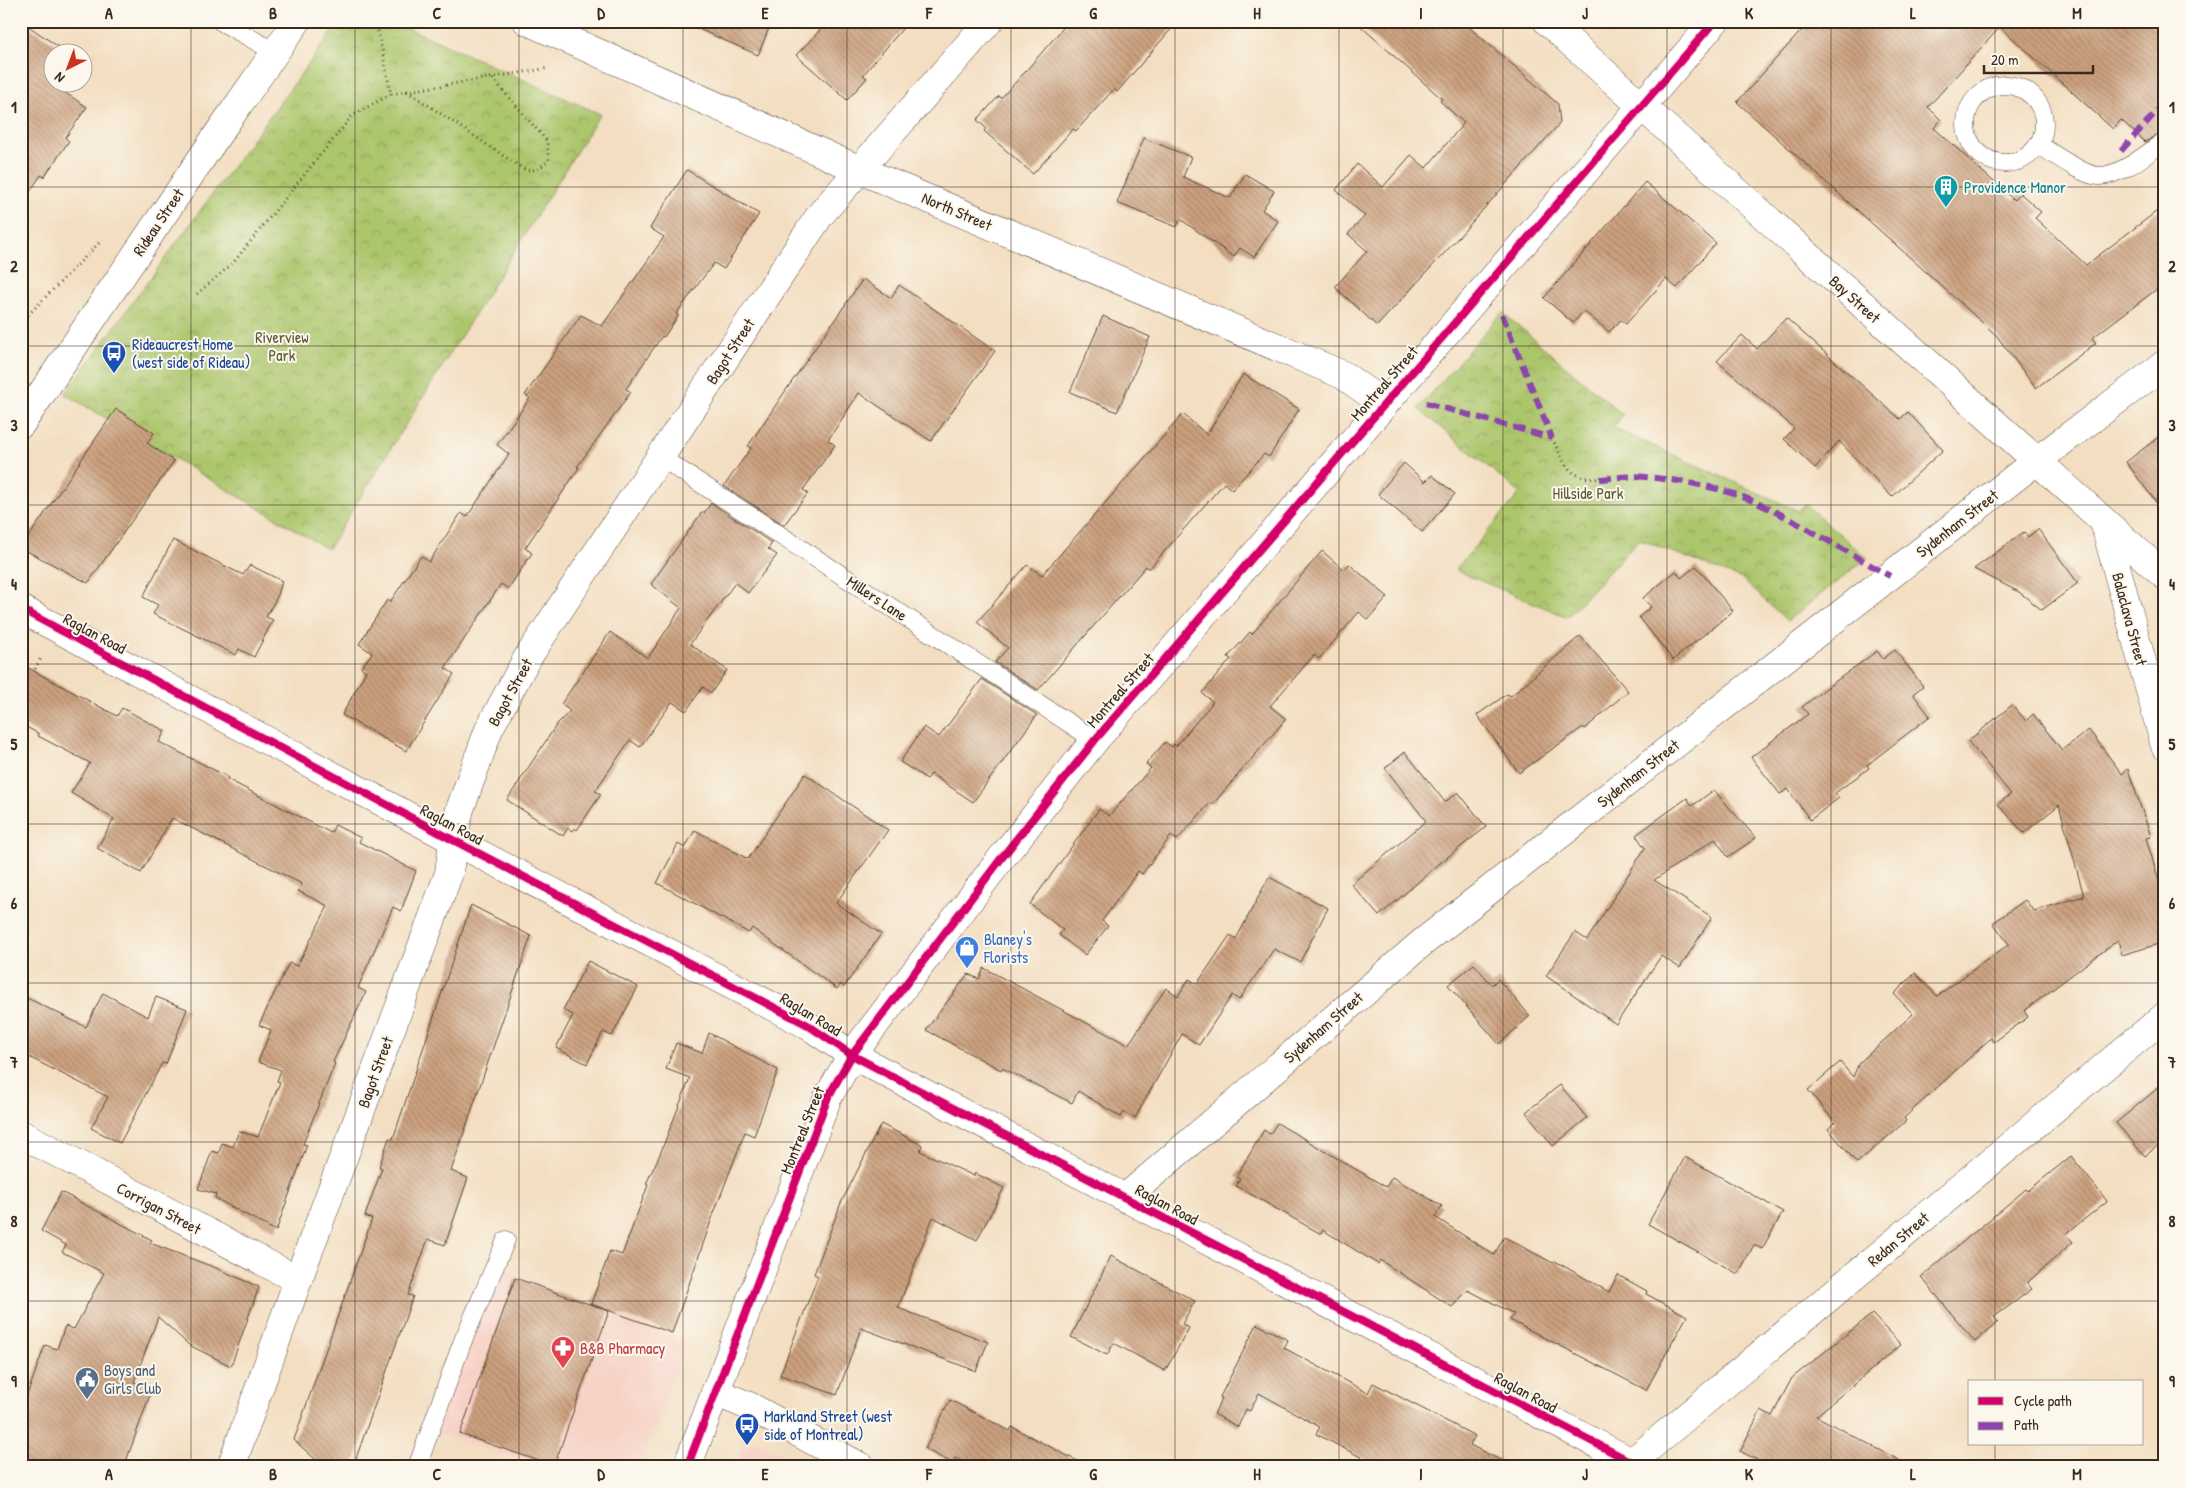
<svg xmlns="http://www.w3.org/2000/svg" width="2186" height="1488" viewBox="0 0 2186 1488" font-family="'Patrick Hand',sans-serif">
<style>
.built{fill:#f7d1c6}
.park{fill:url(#park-crowns);stroke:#747845}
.building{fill:url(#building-back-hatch)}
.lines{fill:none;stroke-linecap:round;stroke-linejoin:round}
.service-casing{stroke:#574536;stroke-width:19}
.minor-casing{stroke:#574536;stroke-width:29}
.tertiary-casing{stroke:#574536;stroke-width:29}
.secondary-casing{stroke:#574536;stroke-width:29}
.path{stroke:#574536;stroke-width:3;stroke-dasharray:1 4;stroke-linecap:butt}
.service{stroke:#fff;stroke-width:18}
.minor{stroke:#fff;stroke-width:28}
.tertiary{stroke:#fff;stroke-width:28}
.secondary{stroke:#fff;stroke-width:28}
.quiet{stroke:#8e44ad;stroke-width:6;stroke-dasharray:12 6;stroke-linecap:butt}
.cycleway-casing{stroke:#fbf7ec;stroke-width:11}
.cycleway{stroke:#d6006c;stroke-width:8}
.grid{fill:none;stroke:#3b2a1e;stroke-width:1;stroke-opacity:0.55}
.labels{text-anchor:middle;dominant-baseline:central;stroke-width:4;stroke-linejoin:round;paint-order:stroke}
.culture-label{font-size:16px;fill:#0d838f;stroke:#fbf7ec;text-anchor:start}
.street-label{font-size:16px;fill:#3b2a1e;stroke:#fbf7ec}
.park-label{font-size:16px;fill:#5d5935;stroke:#fbf7ec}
.transit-label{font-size:16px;fill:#164399;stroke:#fbf7ec;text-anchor:start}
.shop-label{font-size:16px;fill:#366cbe;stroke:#fbf7ec;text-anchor:start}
.health-label{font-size:16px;fill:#be3a42;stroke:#fbf7ec;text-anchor:start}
.service-label{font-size:16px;fill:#4e5e75;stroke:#fbf7ec;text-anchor:start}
.neatline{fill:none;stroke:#3b2a1e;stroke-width:2}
.grid-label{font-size:16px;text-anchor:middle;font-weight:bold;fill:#3b2a1e}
</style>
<defs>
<pattern id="park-crowns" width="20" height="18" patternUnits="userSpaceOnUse" patternTransform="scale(1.25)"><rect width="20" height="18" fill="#acc66c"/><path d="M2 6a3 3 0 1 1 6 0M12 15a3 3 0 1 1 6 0" fill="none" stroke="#8da158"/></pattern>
<pattern id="building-back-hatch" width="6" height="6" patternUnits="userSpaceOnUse" patternTransform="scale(1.25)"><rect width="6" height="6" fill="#cca17f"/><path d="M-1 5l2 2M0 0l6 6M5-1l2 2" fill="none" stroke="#a78367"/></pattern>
</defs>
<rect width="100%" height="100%" fill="#fbf7ec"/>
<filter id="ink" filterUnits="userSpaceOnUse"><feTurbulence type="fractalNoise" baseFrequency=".02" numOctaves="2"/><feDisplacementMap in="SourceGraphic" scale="10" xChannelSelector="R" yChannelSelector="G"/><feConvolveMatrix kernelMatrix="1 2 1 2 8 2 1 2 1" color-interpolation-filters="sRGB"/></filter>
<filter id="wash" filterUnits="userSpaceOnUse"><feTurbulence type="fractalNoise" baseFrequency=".0096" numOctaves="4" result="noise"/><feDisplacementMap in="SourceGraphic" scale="20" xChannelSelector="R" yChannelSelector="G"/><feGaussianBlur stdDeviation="1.12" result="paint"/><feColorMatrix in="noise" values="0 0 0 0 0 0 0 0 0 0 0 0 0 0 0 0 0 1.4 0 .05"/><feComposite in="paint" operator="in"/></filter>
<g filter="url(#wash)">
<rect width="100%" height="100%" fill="#f3dec1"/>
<g class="built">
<path d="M494 1265 686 1343 640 1467H542L436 1433Z"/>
<path d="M746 1437 811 1467H735Z"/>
</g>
<g class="park">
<path d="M340 21H392L600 114 328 549 65 394Z"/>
<path d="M1502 312 1623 415 1613 428 1799 511 1805 504 1867 558 1787 621 1742 579 1639 539 1567 617 1455 570 1520 493 1418 409Z"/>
</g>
<g id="blocks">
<g class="building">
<path d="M21 21 66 52H52V82H60L64 92 87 107 65 138 69 141 44 177 41 175 21 205Z"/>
<path d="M680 21H772L758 55Z"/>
<path d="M829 21H909L863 75 867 78 847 100 796 55Z"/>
<path d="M1069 21H1178L1117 92 1114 89 1076 131 1073 129 1033 174 984 131 986 128 977 120 999 96 1001 98 1025 72Z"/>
<path d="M1355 21H1462L1558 104 1560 123 1449 248 1377 326 1335 287 1367 251 1348 234 1365 216 1336 190 1357 164 1383 187 1411 155 1426 168 1464 123 1440 101 1442 99Z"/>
<path d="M1810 21H2165V130L2145 142 2121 120 2113 129 2000 27 1928 107 1941 120 1934 128 2014 200 2020 193 2041 212 2035 218 2086 265 2165 205V283L2092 338 2096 343 2036 388 1996 335 1737 102Z"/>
<path d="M1144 138 1191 157 1183 177 1230 198 1245 174 1274 191 1262 210 1278 221 1254 257 1240 248 1234 257 1180 219 1177 227 1117 203Z"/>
<path d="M687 170 759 214 724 269 714 263 676 314 678 316 664 337 662 336 626 389 631 392 577 467 579 468 525 548 532 553 508 589 501 584 445 668 454 674 406 751 342 715 366 671 361 668 372 653 359 644 387 600 390 602 421 556 429 562 461 513 467 517 509 454 497 445 530 398 525 395 581 315 602 326 664 237 650 228Z"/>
<path d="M1645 182 1716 243 1677 288 1666 279 1626 324 1621 320 1609 332 1584 311 1573 323 1544 298Z"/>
<path d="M863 279 891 298 899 285 995 351 931 441 859 393 828 440 835 445 803 490 808 493 784 525 724 486 751 448 748 446 784 393Z"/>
<path d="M1103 316 1150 337 1117 412 1070 392Z"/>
<path d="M1786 318 1900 419 1908 412 1943 450 1892 497 1839 441 1815 468 1784 439 1794 428 1717 361 1742 335 1757 349Z"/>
<path d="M1243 374 1299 409 1269 457 1264 454 1232 490 1224 483 1149 569 1146 566 1038 690 995 662 1008 648 977 622 1027 565 1042 575 1183 414 1207 435Z"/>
<path d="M116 409 154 433 147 443 174 461 88 583 21 548Z"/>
<path d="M2165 432V514L2126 462Z"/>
<path d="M1404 463 1425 482 1432 475 1455 494 1422 532 1378 494Z"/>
<path d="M711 503 772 543 768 549 777 555 748 593 735 583 690 644 727 670 711 693 703 687 686 711 672 702 640 747 630 740 595 791 601 794 577 830 574 828 572 831 568 828 563 836 507 800 557 724 570 711 561 704 610 632 648 658 681 608 651 584 702 512 704 513Z"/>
<path d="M2038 529 2078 583 2042 610 2019 592 1974 569 2024 532 2028 537Z"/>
<path d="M173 540 243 575 250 565 282 581 278 595 266 617 273 620 254 657 239 649 236 655 153 614 158 605 143 597Z"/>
<path d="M1322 551 1344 570 1349 564 1388 597 1368 620 1359 612 1319 659 1314 655 1270 706 1286 719 1213 804 1211 802 1177 840 1171 836 1142 874 1138 871 1102 921 1108 926 1085 955 1059 935 1063 930 1030 904 1099 809 1109 816 1151 768 1146 764 1165 742 1172 747 1174 744 1176 746 1213 702 1202 693 1231 659 1228 657 1250 632 1252 634Z"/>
<path d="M1696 566 1733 611 1673 660 1639 617 1651 607 1643 598 1676 571 1681 578Z"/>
<path d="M1580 636 1628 691 1585 729 1583 727 1519 773 1477 715 1507 694 1511 696Z"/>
<path d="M1895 650 1923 686 1913 694 1930 716 1867 765 1869 768 1835 793 1839 798 1810 820 1788 789 1780 794 1751 757 1808 714 1802 707 1825 689 1877 651 1883 659Z"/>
<path d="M21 664 117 716 122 708 165 731 159 742 228 777 227 779 331 833 335 825 361 838 359 842 416 871 401 911 393 907 358 988 366 992 333 1062 335 1063 303 1144 307 1145 276 1231 215 1198 216 1194 198 1189 212 1151 219 1153 222 1143 233 1147 239 1131 258 1137 280 1082 277 1081 281 1070 258 1062 271 1030 259 1025 289 963 297 966 328 906 298 891 302 884 172 818 141 873 97 848 114 819 71 793 90 763 38 736 39 734 21 724Z"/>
<path d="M982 679 1037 715 973 802 931 774 927 779 900 762 924 727 939 737Z"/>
<path d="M2012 705 2026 721 2033 714 2062 750 2089 730 2122 774 2128 769 2151 837 2146 838 2165 901V942L2122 955 2118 940 2024 1011 2028 1017 1994 1042 1991 1038 1904 1118 1906 1121 1857 1163 1828 1129 1835 1122 1808 1090 1840 1062 1853 1077 1859 1063 1913 1014 1894 994 1915 973 1937 996 2009 944 1993 923 2025 900 2034 911 2084 896 2059 805 2024 833 1998 804 2011 794 1968 741Z"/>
<path d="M1405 752 1445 802 1458 792 1486 827 1439 864 1379 916 1351 884 1426 821 1385 768Z"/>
<path d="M805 774 888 830 836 903 881 934 844 987 841 984 837 989 752 928 749 933 657 883 678 844 685 848 695 830 748 859Z"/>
<path d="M1714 790 1756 838 1728 857 1715 839 1654 880 1712 917 1680 968 1661 956 1616 1024 1546 976 1575 932 1587 940 1645 848 1636 835 1687 798 1692 806Z"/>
<path d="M1269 877 1328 908 1300 962 1274 949 1239 1000 1232 995 1199 1045 1182 1034 1135 1118 1124 1112 1121 1117 1078 1091 1072 1103 1002 1068 1001 1070 926 1030 968 974 979 979 984 968 1128 1045 1166 988 1178 996 1189 979 1197 984 1230 935 1236 939Z"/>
<path d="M471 905 531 936 451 1171 468 1178 445 1245 428 1239 408 1295 413 1296 353 1467H324L294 1440 372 1219 365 1216 382 1168 379 1167 389 1138 393 1139Z"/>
<path d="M588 961 638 987 612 1036 603 1032 587 1064 556 1048 573 1015 563 1010Z"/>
<path d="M1474 964 1492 985 1498 979 1530 1016 1499 1044 1448 985Z"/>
<path d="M103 993 148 1017 156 997 187 1009 166 1064 162 1063 120 1143 91 1128 108 1097 21 1053V995L86 1027Z"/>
<path d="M709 1033 778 1070 754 1136 745 1132 712 1218 672 1333 591 1304 610 1251 622 1255 648 1185 646 1184 660 1154 690 1078 666 1069 676 1043 702 1053Z"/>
<path d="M2165 1082V1140L2145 1156 2116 1123Z"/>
<path d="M1560 1085 1587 1118 1553 1146 1526 1112Z"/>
<path d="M1277 1123 1386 1187 1392 1177 1442 1206 1435 1217 1494 1255 1504 1237 1553 1263 1555 1261 1609 1292 1618 1275 1647 1291 1646 1294 1687 1316 1646 1390 1510 1320 1514 1314 1468 1290 1452 1307 1380 1260 1378 1264 1323 1230 1321 1234 1236 1186 1240 1178 1236 1177 1264 1130 1270 1134Z"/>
<path d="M881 1124 922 1145 920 1151 974 1176 975 1173 1004 1188 977 1240 933 1217 898 1308 988 1342 976 1371 861 1328 837 1395 780 1375 818 1276 814 1274 841 1203Z"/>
<path d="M2071 1156 2107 1201 2066 1234 2073 1242 2027 1283 2032 1289 1994 1317 1998 1322 1975 1342 1921 1277 2026 1189 2028 1191Z"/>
<path d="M1685 1157 1783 1212 1762 1249 1754 1245 1738 1274 1648 1224Z"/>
<path d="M61 1192 152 1240 150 1243 216 1268 259 1287 231 1366 189 1345 158 1317 134 1382 152 1389 124 1467H21V1412L45 1345 57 1349 65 1326 74 1329 104 1273 62 1252 66 1245 41 1231Z"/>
<path d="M1111 1256 1195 1301 1182 1324 1189 1328 1165 1371 1114 1343 1107 1355 1071 1337Z"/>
<path d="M515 1278 609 1311 554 1466 460 1434Z"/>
<path d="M1872 1314 1901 1345 1816 1416 1912 1467H1770L1740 1451 1761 1410 1772 1416 1792 1378Z"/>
<path d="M1257 1324 1288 1340 1284 1348 1368 1393 1373 1383 1475 1436 1470 1445 1514 1467H1380L1316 1434 1320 1427 1259 1393 1250 1411 1246 1409 1238 1427 1214 1414 1222 1398 1220 1397Z"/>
<path d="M950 1400 1010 1431 1012 1427 1089 1467H973L955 1458 952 1463 925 1449Z"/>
</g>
</g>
</g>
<g filter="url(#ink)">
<use href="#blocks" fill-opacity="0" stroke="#574536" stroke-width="1"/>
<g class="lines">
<defs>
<g id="service">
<path d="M220 21 275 52"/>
<circle cx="2005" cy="124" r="39"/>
<path d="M2038 144C2052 153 2085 177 2100 176 2123 175 2147 153 2165 141"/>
<path d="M660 457 1095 740"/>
<path d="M417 1467 462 1343 506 1240"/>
</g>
<g id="minor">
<path d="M527 21 860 170 1343 375 1384 404"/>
<path d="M1547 21 2165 576"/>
<path d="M2104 522 2165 746"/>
<path d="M21 609 453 840 806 1024 852 1055 884 1072 1641 1467"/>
<path d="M21 1134 298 1280"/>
<path d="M1125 1198 1423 942 2035 462 2165 364"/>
<path d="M715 1392 751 1407 861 1467"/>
<path d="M1632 1462 2165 1016"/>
<path d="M231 1467 298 1280 449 873 453 840 460 809 489 729 526 660 820 215 989 21"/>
</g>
<path id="tertiary" d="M21 424 220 131 297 21"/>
<path id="secondary" d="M687 1467 828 1097 852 1055 1000 860 1095 740 1715 21"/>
</defs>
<use href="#service" class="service-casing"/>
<use href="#minor" class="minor-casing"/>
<use href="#tertiary" class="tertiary-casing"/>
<use href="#secondary" class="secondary-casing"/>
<g class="path">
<path d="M376 21 391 94 549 68"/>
<path d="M407 91 525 170H537L549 160 547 141 491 77"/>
<path d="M197 294 233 263 352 116 391 94"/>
<path d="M21 322 99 243"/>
<path d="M1552 438C1566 465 1566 478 1600 479"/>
<path d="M35 669 42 656"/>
</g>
<use href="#service" class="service"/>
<use href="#minor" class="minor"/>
<use href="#tertiary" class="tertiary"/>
<use href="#secondary" class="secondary"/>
<g class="quiet">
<path d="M2121 151 2165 102"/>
<path d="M1502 314 1552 438"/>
<path d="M1426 403 1552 438"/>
<path d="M1600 479C1615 478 1631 475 1645 477 1680 480 1720 487 1753 501 1800 522 1844 551 1890 576"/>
</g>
<defs>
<g id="cycleway">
<path d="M21 609 453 840 806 1024 852 1055 884 1072 1641 1467"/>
<path d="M687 1467 828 1097 852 1055 1000 860 1095 740 1715 21"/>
</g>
</defs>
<use href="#cycleway" class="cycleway-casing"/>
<use href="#cycleway" class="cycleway"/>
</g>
</g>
<path class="grid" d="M191 21V1467M355 21V1467M519 21V1467M683 21V1467M847 21V1467M1011 21V1467M1175 21V1467M1339 21V1467M1503 21V1467M1667 21V1467M1831 21V1467M1995 21V1382M21 187H2165M21 346H2165M21 505H2165M21 664H2165M21 824H2165M21 983H2165M21 1142H2165M21 1301H2165M1995 1444V1467"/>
<defs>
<symbol id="building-pin" viewBox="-11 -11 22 30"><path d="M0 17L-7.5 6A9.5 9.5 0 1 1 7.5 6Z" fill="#0f9aa8" stroke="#fbf7ec"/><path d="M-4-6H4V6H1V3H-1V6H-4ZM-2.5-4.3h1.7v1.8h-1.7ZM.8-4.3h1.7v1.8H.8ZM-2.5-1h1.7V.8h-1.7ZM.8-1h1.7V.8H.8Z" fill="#fff"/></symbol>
<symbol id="bus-pin" viewBox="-11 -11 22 30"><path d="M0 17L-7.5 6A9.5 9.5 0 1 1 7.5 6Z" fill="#1a4fb4" stroke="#fbf7ec"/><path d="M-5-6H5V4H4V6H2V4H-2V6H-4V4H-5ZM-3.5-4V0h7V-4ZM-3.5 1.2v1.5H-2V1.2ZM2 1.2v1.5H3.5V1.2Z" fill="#fff"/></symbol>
<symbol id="shop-pin" viewBox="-11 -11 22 30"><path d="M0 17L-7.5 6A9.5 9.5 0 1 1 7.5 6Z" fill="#3f7fe0" stroke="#fbf7ec"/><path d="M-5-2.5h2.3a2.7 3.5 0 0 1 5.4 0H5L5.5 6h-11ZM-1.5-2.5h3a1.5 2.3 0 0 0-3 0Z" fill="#fff"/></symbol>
<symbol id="pharmacy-pin" viewBox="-11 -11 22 30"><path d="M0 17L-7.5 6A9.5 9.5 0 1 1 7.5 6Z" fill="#e0444e" stroke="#fbf7ec"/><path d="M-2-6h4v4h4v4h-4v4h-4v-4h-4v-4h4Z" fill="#fff"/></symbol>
<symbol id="civic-pin" viewBox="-11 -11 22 30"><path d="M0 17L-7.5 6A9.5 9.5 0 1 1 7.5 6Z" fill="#5c6f8a" stroke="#fbf7ec"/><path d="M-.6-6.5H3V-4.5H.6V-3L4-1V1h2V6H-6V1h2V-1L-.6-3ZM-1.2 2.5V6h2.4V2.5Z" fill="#fff"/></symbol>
</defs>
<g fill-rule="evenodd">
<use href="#building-pin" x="1932" y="173" width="28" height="38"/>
<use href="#bus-pin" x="100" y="339" width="28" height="38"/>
<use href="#shop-pin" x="953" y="934" width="28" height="38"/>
<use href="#pharmacy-pin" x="549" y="1334" width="28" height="38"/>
<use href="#civic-pin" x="73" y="1365" width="28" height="38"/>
<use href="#bus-pin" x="733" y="1411" width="28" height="38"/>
</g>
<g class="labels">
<g class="culture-label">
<text x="1964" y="187">Providence Manor</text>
</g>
<g class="street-label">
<text transform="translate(957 211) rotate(23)">North Street</text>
<text transform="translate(158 222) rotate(-56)">Rideau Street</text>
<text transform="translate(1855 299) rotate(42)">Bay Street</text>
<text transform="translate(730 351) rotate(-57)">Bagot Street</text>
<text transform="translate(1384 383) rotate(-49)">Montreal Street</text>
<text transform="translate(1957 523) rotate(-38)">Sydenham Street</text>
<text transform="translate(877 598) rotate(33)">Millers Lane</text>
<text transform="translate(2130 619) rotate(75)">Balaclava Street</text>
<text transform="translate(95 633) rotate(28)">Raglan Road</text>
<text transform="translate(1120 690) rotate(-49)">Montreal Street</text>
<text transform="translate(510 692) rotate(-61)">Bagot Street</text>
<text transform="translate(1638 773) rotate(-38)">Sydenham Street</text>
<text transform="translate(452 824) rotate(28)">Raglan Road</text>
<text transform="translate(811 1014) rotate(31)">Raglan Road</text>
<text transform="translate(1323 1027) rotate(-41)">Sydenham Street</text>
<text transform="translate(375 1072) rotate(-70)">Bagot Street</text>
<text transform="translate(802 1130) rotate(-68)">Montreal Street</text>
<text transform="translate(1167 1204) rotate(28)">Raglan Road</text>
<text transform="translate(159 1208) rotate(28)">Corrigan Street</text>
<text transform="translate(1898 1239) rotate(-40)">Redan Street</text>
<text transform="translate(1526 1392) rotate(28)">Raglan Road</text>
</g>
<g class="park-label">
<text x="282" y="337">Riverview<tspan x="282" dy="18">Park</tspan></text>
<text x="1588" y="493">Hillside Park</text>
</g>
<g class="transit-label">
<text x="132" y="344">Rideaucrest Home<tspan x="132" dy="18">(west side of Rideau)</tspan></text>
<text x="764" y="1416">Markland Street (west<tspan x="764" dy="18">side of Montreal)</tspan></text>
</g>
<g class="shop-label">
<text x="984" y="939">Blaney's<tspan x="984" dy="18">Florists</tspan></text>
</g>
<g class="health-label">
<text x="580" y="1348">B&amp;B Pharmacy</text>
</g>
<g class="service-label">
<text x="104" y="1370">Boys and<tspan x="104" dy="18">Girls Club</tspan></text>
</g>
</g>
<rect width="2186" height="1488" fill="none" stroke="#fbf7ec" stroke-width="55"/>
<rect x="1968" y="1380" width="175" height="65" fill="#fbf7ec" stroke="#aea59a"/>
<rect x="1978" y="1397" width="25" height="8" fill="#d6006c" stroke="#aea59a"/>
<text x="2014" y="1406" font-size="15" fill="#3b2a1e">Cycle path</text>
<rect x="1978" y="1422" width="25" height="8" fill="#8e44ad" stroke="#aea59a"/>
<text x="2014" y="1430" font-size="15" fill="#3b2a1e">Path</text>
<g transform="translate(68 68) rotate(222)"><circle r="24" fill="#fbf7ec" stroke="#aea59a"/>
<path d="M0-4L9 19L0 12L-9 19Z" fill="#c8321e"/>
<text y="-8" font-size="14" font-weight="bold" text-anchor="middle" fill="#3b2a1e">N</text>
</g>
<path d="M1984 65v8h109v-8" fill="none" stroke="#3b2a1e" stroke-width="2.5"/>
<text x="1991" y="65" font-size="15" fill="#3b2a1e" stroke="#fbf7ec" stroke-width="4" paint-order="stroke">20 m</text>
<rect x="28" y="28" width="2130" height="1432" class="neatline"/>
<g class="grid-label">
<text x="109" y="19">A</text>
<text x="273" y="19">B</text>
<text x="437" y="19">C</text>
<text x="601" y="19">D</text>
<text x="765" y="19">E</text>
<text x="929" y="19">F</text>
<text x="1093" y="19">G</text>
<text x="1257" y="19">H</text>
<text x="1421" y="19">I</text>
<text x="1585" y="19">J</text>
<text x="1749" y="19">K</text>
<text x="1913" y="19">L</text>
<text x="2077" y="19">M</text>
<text x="14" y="113">1</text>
<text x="2172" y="113">1</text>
<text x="14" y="272">2</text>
<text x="2172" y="272">2</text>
<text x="14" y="431">3</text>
<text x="2172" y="431">3</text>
<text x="14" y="590">4</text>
<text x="2172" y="590">4</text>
<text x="14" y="750">5</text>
<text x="2172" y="750">5</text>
<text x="14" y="909">6</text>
<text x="2172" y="909">6</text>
<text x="14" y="1068">7</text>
<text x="2172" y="1068">7</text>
<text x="14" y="1227">8</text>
<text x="2172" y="1227">8</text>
<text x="14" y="1387">9</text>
<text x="2172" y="1387">9</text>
<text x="109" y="1480">A</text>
<text x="273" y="1480">B</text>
<text x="437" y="1480">C</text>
<text x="601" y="1480">D</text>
<text x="765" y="1480">E</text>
<text x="929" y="1480">F</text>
<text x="1093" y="1480">G</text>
<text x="1257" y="1480">H</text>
<text x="1421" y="1480">I</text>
<text x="1585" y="1480">J</text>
<text x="1749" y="1480">K</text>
<text x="1913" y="1480">L</text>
<text x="2077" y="1480">M</text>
</g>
</svg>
